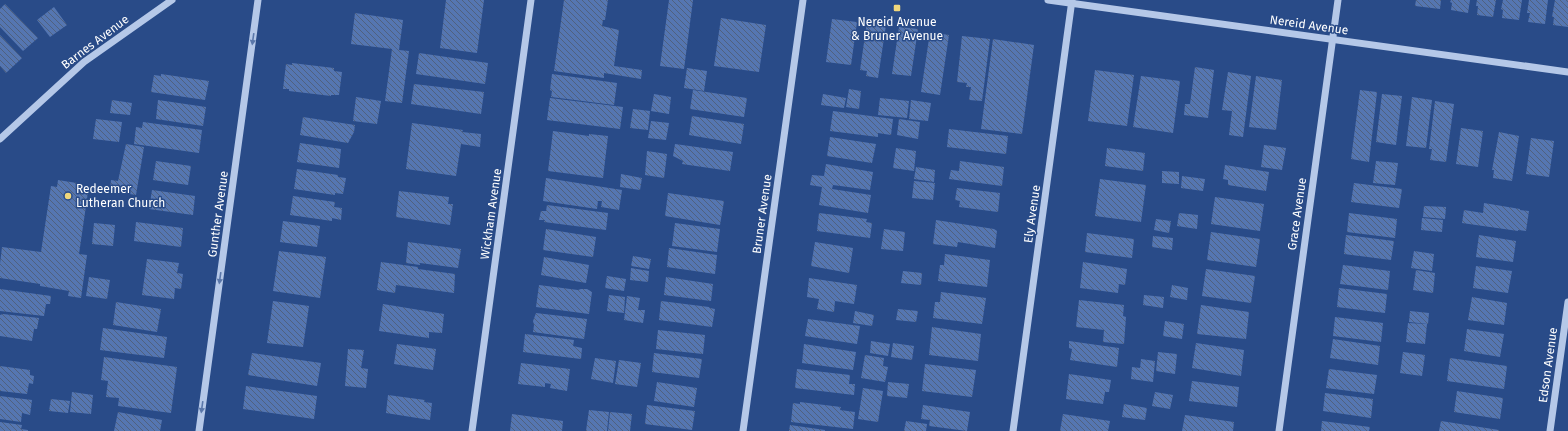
<svg xmlns="http://www.w3.org/2000/svg" width="1568" height="431" viewBox="0 0 1568 431" font-family="'Fira Sans',sans-serif">
<style>
.building{fill:url(#building-back-hatch)}
.lines{fill:none;stroke-linecap:round;stroke-linejoin:round}
.minor{stroke:#b5c8e8;stroke-width:7}
.oneway{fill:#5a77aa}
.poi-dot{fill:#f0d77c;stroke:#294b88;stroke-width:1.5}
.labels{text-anchor:middle;dominant-baseline:central;stroke-width:3;stroke-linejoin:round;paint-order:stroke}
.poi-label{font-size:12px;fill:#fff;stroke:#294b88}
.street-label{font-size:12px;fill:#fff;stroke:#294b88}
</style>
<defs>
<pattern id="building-back-hatch" width="6" height="6" patternUnits="userSpaceOnUse"><rect width="6" height="6" fill="#5576b1"/><path d="M-1 5l2 2M0 0l6 6M5-1l2 2" fill="none" stroke="#50617e"/></pattern>
</defs>
<rect width="100%" height="100%" fill="#294b88"/>
<g class="building">
<path d="M446 0H484L477 53 440 48Z"/>
<path d="M564 0H608L605 20H603L602 26 619 30 614 66 642 70 641 79 604 73V78L554 71Z"/>
<path d="M669 0H693L684 69 660 66Z"/>
<path d="M1416 0H1441L1440 9 1415 6Z"/>
<path d="M1451 0H1470L1468 13 1451 10 1452 3 1450 2Z"/>
<path d="M1477 0H1496L1493 17 1477 15 1478 6H1476Z"/>
<path d="M1503 0H1522L1519 20 1502 18 1503 10 1501 9Z"/>
<path d="M1529 0H1548L1545 24 1528 22 1530 13H1527Z"/>
<path d="M1555 0H1568V27L1553 25 1554 17H1552Z"/>
<path d="M5 4 38 38 23 51 0 27V9Z"/>
<path d="M54 7 67 25 50 37 37 20Z"/>
<path d="M355 13 403 20 399 50 409 51 402 103 385 101 392 49 351 44Z"/>
<path d="M721 18 766 25 759 72 714 66Z"/>
<path d="M832 19 857 22 851 65 826 62Z"/>
<path d="M867 22 886 25 878 78 866 76 867 71 860 70Z"/>
<path d="M899 27 918 29 911 76 892 74Z"/>
<path d="M930 32 949 35 940 95 921 92Z"/>
<path d="M0 35 22 58 6 73 0 66Z"/>
<path d="M962 36 990 39 982 101 969 100 971 87H966L967 83 957 82Z"/>
<path d="M993 39 1034 45 1022 134 981 129Z"/>
<path d="M419 53 488 63 485 84 416 74Z"/>
<path d="M292 63 334 68V71L342 72 339 95H331V96L289 91V89H283L286 64 292 65Z"/>
<path d="M1195 67 1214 70 1208 118 1184 115 1185 104H1190Z"/>
<path d="M687 68 707 71 704 91 684 88Z"/>
<path d="M1095 70 1134 75 1127 126 1088 121Z"/>
<path d="M1228 72 1251 76 1243 137 1229 135 1232 111 1222 110Z"/>
<path d="M161 74 209 81 205 100 151 92 154 75 161 76Z"/>
<path d="M552 74 617 83 614 105 551 97 552 91 550 90Z"/>
<path d="M1141 76 1180 81 1173 133 1133 127Z"/>
<path d="M1256 76 1282 80 1276 130 1249 127Z"/>
<path d="M414 84 484 92 481 114 411 104Z"/>
<path d="M849 89 861 91 859 109 846 107Z"/>
<path d="M693 90 747 98 744 117 690 109Z"/>
<path d="M1360 90 1377 92 1369 162 1351 159Z"/>
<path d="M654 94 671 97 669 114 651 111Z"/>
<path d="M823 94 846 98 844 108 821 105Z"/>
<path d="M1382 94 1402 96 1396 145 1376 142Z"/>
<path d="M356 97 381 101 377 124 353 121Z"/>
<path d="M1412 97 1432 100 1426 148 1406 146Z"/>
<path d="M550 98 623 107 620 129 547 120Z"/>
<path d="M880 98 909 101 907 118 878 115Z"/>
<path d="M112 100 132 103 130 115 110 113Z"/>
<path d="M158 100 206 107 203 126 156 119Z"/>
<path d="M911 100 931 103 928 121 909 119Z"/>
<path d="M1435 101 1454 104 1446 162 1430 160 1432 149H1429Z"/>
<path d="M633 109 650 111 648 130 630 128Z"/>
<path d="M833 111 893 119 891 135 878 133V137L830 131Z"/>
<path d="M692 116 744 124 741 144 689 135Z"/>
<path d="M303 117 355 125 354 132 348 143 300 135Z"/>
<path d="M96 119 122 122 119 142 93 139Z"/>
<path d="M899 119 920 122 918 139 897 135Z"/>
<path d="M651 121 669 123 666 140 648 138Z"/>
<path d="M143 122 202 130 199 153 134 144 136 127 142 128Z"/>
<path d="M412 123 463 130 462 132 481 134 480 147 461 144 456 176 406 169Z"/>
<path d="M1461 128 1483 131 1478 167 1456 164Z"/>
<path d="M949 129 1008 136 1006 154 947 147Z"/>
<path d="M553 131 589 136V134L608 136 603 178 548 171Z"/>
<path d="M1499 132 1519 136 1512 181 1493 178 1494 170H1492Z"/>
<path d="M830 137 876 144 872 163 827 156Z"/>
<path d="M1531 138 1554 141 1549 177 1526 174Z"/>
<path d="M300 143 341 149 339 168 297 162Z"/>
<path d="M126 144 144 147 136 195 110 191 111 180 118 181Z"/>
<path d="M675 144 733 152 730 171 682 164 683 161 673 156Z"/>
<path d="M1264 145 1286 148 1282 170 1261 167Z"/>
<path d="M896 148 916 151 914 171 893 168Z"/>
<path d="M1107 148 1145 153 1143 171 1105 166Z"/>
<path d="M647 151 667 154 664 178 645 175Z"/>
<path d="M156 161 191 166 188 185 153 180Z"/>
<path d="M960 161 1004 167 1002 186 949 179 951 170 959 171Z"/>
<path d="M1376 161 1398 163 1395 185 1373 183Z"/>
<path d="M826 164 873 172 870 190 833 185 832 189 871 195 868 213 819 205 822 187 810 185 812 175 824 176Z"/>
<path d="M1225 165 1269 172 1266 191 1228 185V180L1223 179Z"/>
<path d="M916 167 935 170 934 182 914 179Z"/>
<path d="M297 169 338 175V177L346 178 343 194 335 193V195L294 189Z"/>
<path d="M1162 171 1179 172V184L1162 183Z"/>
<path d="M621 174 642 178 640 190 620 187Z"/>
<path d="M1182 176 1205 179 1203 191 1181 188Z"/>
<path d="M546 178 622 190 619 210 601 207 602 201H598L597 209 543 201Z"/>
<path d="M1100 179 1146 185 1141 222 1095 216Z"/>
<path d="M58 180 83 184 82 191 88 192 79 254 87 255 81 298 68 296 69 291 40 286V284L0 278V264L2 247 41 252 51 186 57 187Z"/>
<path d="M914 181 935 183 933 200 912 198Z"/>
<path d="M1354 183 1402 189 1399 208 1351 202Z"/>
<path d="M957 188 1000 193 998 212 959 207 960 201 955 200Z"/>
<path d="M152 190 195 196 193 215 149 209Z"/>
<path d="M399 191 449 197 448 204H453L450 225 396 217Z"/>
<path d="M668 193 724 201 720 225 665 216Z"/>
<path d="M293 196 335 202 334 207 342 208 341 220 332 218V221L290 215Z"/>
<path d="M1215 197 1264 204 1260 231 1211 224Z"/>
<path d="M1484 203 1520 209V210L1529 211 1526 231 1518 230V231L1462 223 1464 210 1483 213Z"/>
<path d="M547 205 608 213 606 230 544 222 545 220H539L541 211H546Z"/>
<path d="M1424 206 1446 207 1445 219 1423 217Z"/>
<path d="M819 213 867 219 866 222 872 223 870 238 817 231Z"/>
<path d="M1179 213 1198 215 1197 229 1177 226Z"/>
<path d="M1349 213 1397 219 1395 238 1347 232Z"/>
<path d="M1422 218 1443 220 1442 232 1421 230Z"/>
<path d="M1156 219 1171 221 1169 233 1154 230Z"/>
<path d="M936 220 994 229 997 231 995 248 958 242 957 247 933 244Z"/>
<path d="M283 221 320 226 317 247 280 242Z"/>
<path d="M136 222 183 228 181 247 134 241Z"/>
<path d="M94 223 115 225 113 246 92 244Z"/>
<path d="M675 223 720 229 717 252 672 246Z"/>
<path d="M546 229 596 237 593 257 543 250Z"/>
<path d="M884 229 905 232 903 251 881 249Z"/>
<path d="M1211 232 1260 239 1256 267 1207 260Z"/>
<path d="M1087 233 1134 239 1132 258 1085 252Z"/>
<path d="M1346 235 1394 241 1391 260 1344 254Z"/>
<path d="M1479 235 1516 241 1513 262 1476 257Z"/>
<path d="M1153 236 1173 238 1172 250 1152 247Z"/>
<path d="M408 242 461 249 458 268 420 263V265L406 263Z"/>
<path d="M815 242 853 248 849 273 811 266Z"/>
<path d="M669 248 717 255 715 274 667 267Z"/>
<path d="M279 251 326 257 320 298 273 291Z"/>
<path d="M1414 251 1434 254 1432 271 1411 268Z"/>
<path d="M945 254 990 260 987 287 938 281 940 265H944Z"/>
<path d="M633 256 651 259 649 269 631 266Z"/>
<path d="M544 257 589 265 586 283 541 275Z"/>
<path d="M147 259 179 263 177 273 183 274 181 289 175 288 174 299 142 295Z"/>
<path d="M381 262 418 267V269L455 274 454 293 396 285 395 293 377 290Z"/>
<path d="M1083 262 1127 269 1125 285 1119 284 1118 293 1080 288Z"/>
<path d="M1343 265 1390 271 1388 290 1340 284Z"/>
<path d="M1476 266 1512 271 1508 293 1473 288Z"/>
<path d="M631 268 649 271 648 282 630 280Z"/>
<path d="M1206 269 1255 276 1251 303 1202 296Z"/>
<path d="M1416 270 1435 273 1433 293 1413 290Z"/>
<path d="M903 271 922 273 921 285 901 283Z"/>
<path d="M607 276 626 279 624 291 605 288Z"/>
<path d="M89 277 110 280 107 299 86 296Z"/>
<path d="M666 277 713 284 711 301 664 295Z"/>
<path d="M809 278 857 285 854 304 835 301 834 312 817 309 819 299 807 297Z"/>
<path d="M539 285 578 290 581 289H587L592 292 589 314 536 307Z"/>
<path d="M1172 285 1188 288 1187 300 1170 297Z"/>
<path d="M1339 288 1387 294 1385 313 1337 307Z"/>
<path d="M0 289 51 296 50 304H46L44 316 0 311Z"/>
<path d="M941 292 986 298 982 324 933 318 935 302H940Z"/>
<path d="M609 295 625 297 624 313 607 311Z"/>
<path d="M1144 295 1164 297 1163 308 1143 305Z"/>
<path d="M627 296 640 298 638 310H645L643 323 624 320Z"/>
<path d="M1472 297 1507 303 1504 325 1468 320Z"/>
<path d="M1079 300 1124 305 1123 316 1126 317 1124 344 1103 342 1104 330 1076 327Z"/>
<path d="M273 301 309 306 303 347 267 343Z"/>
<path d="M661 301 709 307 710 308 715 309 712 327 659 320Z"/>
<path d="M116 302 161 309 157 332 113 325Z"/>
<path d="M383 304 444 314 442 333 429 332V338L379 331Z"/>
<path d="M1201 305 1249 312 1246 339 1197 334Z"/>
<path d="M898 309 918 311 916 322 896 320Z"/>
<path d="M855 311 874 315 872 326 853 323Z"/>
<path d="M1410 311 1429 313 1428 324 1409 322Z"/>
<path d="M536 313 587 319 584 339 533 332 534 325 533 321Z"/>
<path d="M3 314 39 318 37 329H34L32 341 0 336V315Z"/>
<path d="M1335 317 1383 323 1381 342 1333 336Z"/>
<path d="M808 319 860 326 857 344 805 336Z"/>
<path d="M1165 321 1184 324 1182 339 1163 336Z"/>
<path d="M1408 323 1427 324 1425 344 1406 342Z"/>
<path d="M932 327 981 334 978 361 929 355Z"/>
<path d="M103 328 167 337 164 358 100 350Z"/>
<path d="M1467 329 1504 334 1500 357 1464 351Z"/>
<path d="M658 330 705 335 703 354 656 349Z"/>
<path d="M525 334 574 340 573 346 582 348 581 359 523 352Z"/>
<path d="M1333 339 1380 346 1378 365 1330 358Z"/>
<path d="M871 341 890 344 888 356 870 353Z"/>
<path d="M1069 341 1119 348 1117 367 1070 360 1072 349 1069 348Z"/>
<path d="M893 343 914 346 912 360 891 357Z"/>
<path d="M1196 343 1244 350 1241 376 1192 368Z"/>
<path d="M397 344 436 349 433 370 394 364Z"/>
<path d="M804 344 856 352 853 370 802 363Z"/>
<path d="M348 349 364 350 361 368 368 369 366 388 345 386Z"/>
<path d="M1158 352 1177 354 1175 374 1156 371Z"/>
<path d="M1403 352 1425 355 1422 376 1400 373Z"/>
<path d="M252 353 321 363 317 386 248 375Z"/>
<path d="M654 353 702 359 699 378 652 372Z"/>
<path d="M865 355 884 358 883 366 888 367 885 382 861 378Z"/>
<path d="M104 357 177 367 171 413 118 406 119 398 106 397 108 381 101 380Z"/>
<path d="M595 358 616 361 613 383 591 379Z"/>
<path d="M1450 358 1507 366 1504 389 1447 381Z"/>
<path d="M1141 359 1155 361 1153 382 1131 379 1132 367 1140 368Z"/>
<path d="M619 360 641 363 637 387 615 384Z"/>
<path d="M521 363 570 369 567 391 550 388 551 384 545 383V387L518 384Z"/>
<path d="M925 364 976 370 972 397 922 391Z"/>
<path d="M0 366 30 370V375L34 376 33 384 29 383 27 394 0 391Z"/>
<path d="M797 369 850 375 849 384H855L854 395 795 388Z"/>
<path d="M1329 369 1377 375 1374 394 1326 388Z"/>
<path d="M1069 374 1111 380 1109 392H1105L1103 404 1066 399Z"/>
<path d="M1192 381 1239 387 1237 407 1189 401Z"/>
<path d="M657 382 697 388 694 407 654 401Z"/>
<path d="M888 382 909 384 907 398 887 396Z"/>
<path d="M246 386 317 396 314 419 243 409Z"/>
<path d="M863 388 883 391 878 422 858 419Z"/>
<path d="M1457 391 1503 398 1500 419 1454 412Z"/>
<path d="M72 392 93 395 91 414 70 412Z"/>
<path d="M1155 392 1173 395 1170 409 1152 406Z"/>
<path d="M1325 393 1373 399 1371 418 1323 411Z"/>
<path d="M388 395 425 400 424 402 432 403 430 420 386 413Z"/>
<path d="M0 396 32 400 30 415 22 413 21 422 0 419Z"/>
<path d="M51 399 70 401 68 413 49 411Z"/>
<path d="M800 402 841 407 840 410 855 412 853 429 791 422 793 403 800 404Z"/>
<path d="M1124 404 1147 408 1145 420 1122 417Z"/>
<path d="M647 405 695 411 692 430 645 424Z"/>
<path d="M923 405 970 412 967 431 929 426 930 420 921 419Z"/>
<path d="M589 410 609 412 607 431H586Z"/>
<path d="M118 412 162 420 160 431H114Z"/>
<path d="M610 412 632 414 630 431H608Z"/>
<path d="M512 414 563 421 562 431H510Z"/>
<path d="M1063 414 1110 421 1108 431H1060Z"/>
<path d="M1185 415 1234 422 1233 431H1182Z"/>
<path d="M906 421 927 424 926 431H904Z"/>
<path d="M1322 421 1370 427 1369 431H1321Z"/>
<path d="M1441 421 1499 430V431H1439Z"/>
<path d="M0 422 22 425 21 429 28 430V431H0Z"/>
<path d="M790 425 825 430V431H789Z"/>
</g>
<g class="lines">
<g class="minor">
<path d="M1048 0 1568 72"/>
<path d="M0 139 84 62 172 0"/>
<path d="M199 431 258 0"/>
<path d="M472 431 531 0"/>
<path d="M743 431 803 0"/>
<path d="M1013 431 1072 0"/>
<path d="M1279 431 1338 0"/>
<path d="M1550 431 1568 302"/>
</g>
</g>
<defs><path id="oneway-solid" d="M-6-.8H1V-3.2L6.5 0L1 3.2V.8H-6Z"/></defs>
<g class="oneway">
<use href="#oneway-solid" transform="translate(253 39) rotate(98)"/>
<use href="#oneway-solid" transform="translate(220 278) rotate(98)"/>
<use href="#oneway-solid" transform="translate(202 407) rotate(98)"/>
</g>
<g class="poi-dot">
<rect x="893" y="4" width="8" height="8" rx="2"/>
<circle cx="68" cy="196" r="4"/>
</g>
<g class="labels">
<g class="poi-label">
<text x="897" y="22">Nereid Avenue<tspan x="897" dy="14">&amp; Bruner Avenue</tspan></text>
<text x="76" y="189" text-anchor="start">Redeemer<tspan x="76" dy="14">Lutheran Church</tspan></text>
</g>
<g class="street-label">
<text transform="translate(1309 25) rotate(8)">Nereid Avenue</text>
<text transform="translate(95 42) rotate(-37)">Barnes Avenue</text>
<text transform="translate(218 214) rotate(-82)">Gunther Avenue</text>
<text transform="translate(491 214) rotate(-82)">Wickham Avenue</text>
<text transform="translate(762 214) rotate(-82)">Bruner Avenue</text>
<text transform="translate(1032 214) rotate(-82)">Ely Avenue</text>
<text transform="translate(1297 214) rotate(-82)">Grace Avenue</text>
<text transform="translate(1548 365) rotate(-82)">Edson Avenue</text>
</g>
</g>
</svg>
